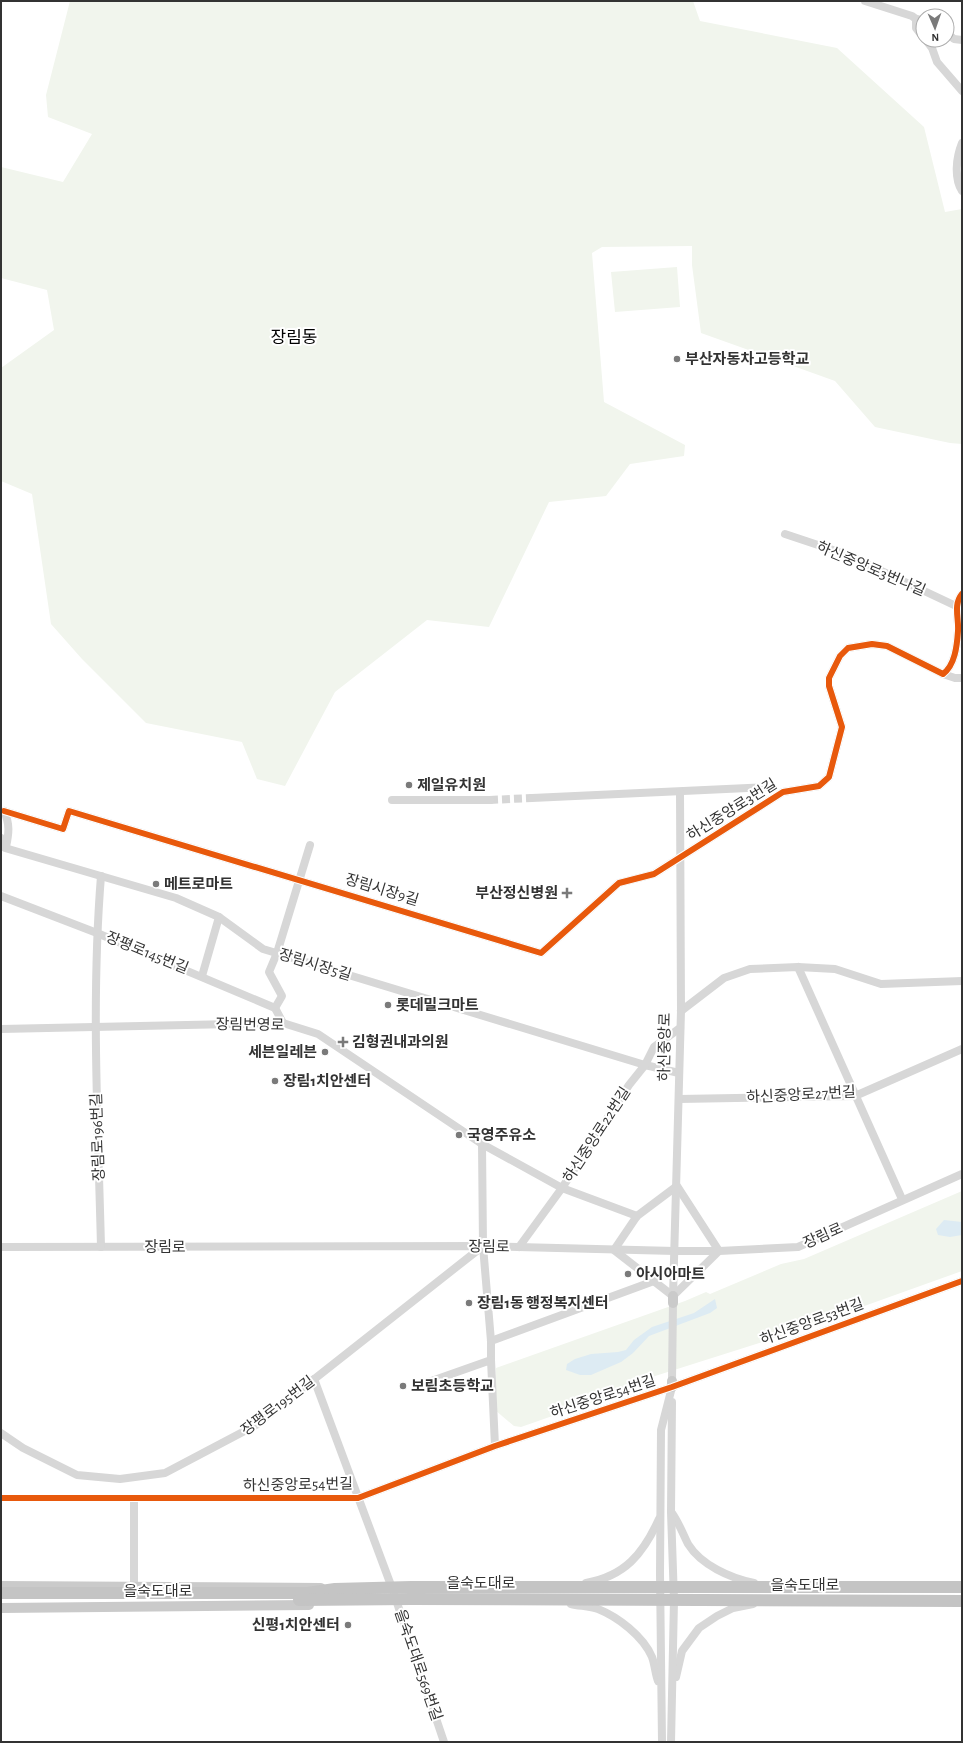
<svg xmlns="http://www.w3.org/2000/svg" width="963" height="1743" viewBox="0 0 963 1743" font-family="'Alegreya Sans','Noto Sans KR',sans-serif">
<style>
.green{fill:#f1f5ed}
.water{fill:#ddebf3}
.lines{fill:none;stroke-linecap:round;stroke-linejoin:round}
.minor-tunnel{stroke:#d6d6d6;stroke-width:8;stroke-dasharray:8 4;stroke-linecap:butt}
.minor{stroke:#d7d7d7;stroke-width:8}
.major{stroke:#cacaca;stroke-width:10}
.highway{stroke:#c4c4c4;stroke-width:12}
.cycleway-casing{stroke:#fff;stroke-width:8}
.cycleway{stroke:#e8590c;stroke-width:6}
.poi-dot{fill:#7a7a7a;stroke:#fff;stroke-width:1.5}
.labels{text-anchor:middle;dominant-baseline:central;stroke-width:4;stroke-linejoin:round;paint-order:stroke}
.poi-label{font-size:15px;font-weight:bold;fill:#333;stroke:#fff;text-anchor:start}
.street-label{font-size:15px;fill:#333;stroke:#fff}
.quarter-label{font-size:17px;fill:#000;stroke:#fff}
</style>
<rect width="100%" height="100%" fill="#fff"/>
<g class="green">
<path d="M70 1H693L700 21 837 48 924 127 945 212 962 209V444L950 443 875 427 835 381 701 333 692 265V246L602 247 592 253 604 402 685 445 684 456 630 464 606 496 549 502 489 627 427 620 335 692 285 786 257 779 242 742 146 723 82 659 51 624 32 494 1 481V368L54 330 47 290 1 278V167L63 182 92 134 48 117 46 95Z"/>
<path d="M677 267 680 307 615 312 611 272Z"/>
<path d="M962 1191V1271L828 1319 810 1323 781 1336 652 1377 618 1393 521 1427 514 1426 495 1410 496 1368 685 1301 706 1292 710 1294 781 1264 804 1259Z"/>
</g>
<g class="water">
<path d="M944 1220 962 1222V1235L950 1237 938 1235 936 1229Z"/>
<path d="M715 1299 717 1308 710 1313 649 1336 633 1353 621 1362 591 1375H580L566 1370 567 1364 575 1359 591 1354 618 1352 626 1350 634 1340 652 1327 694 1313Z"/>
</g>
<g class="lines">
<path class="minor-tunnel" d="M490 800 532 798"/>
<g class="minor">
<path d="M865 1 912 16 916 19 923 20"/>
<path d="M916 19V28L923 37"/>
<path d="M947 33 954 39 962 40"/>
<path d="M926 40 932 48 937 62 962 91"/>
<path d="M962 143C956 158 954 178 962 191"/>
<path d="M785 534 848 555 956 606"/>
<path d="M943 674 955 678H962"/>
<path d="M532 798 769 787"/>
<path d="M392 800H490"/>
<path d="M4 811 63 829 69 811 541 953 619 883 654 874 783 792 819 786 829 777 842 727 829 686V678L840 656 848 648 872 644 887 646 943 674C955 665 957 646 958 631 959 618 953 605 962 594"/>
<path d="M4 811C10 824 9 833 6 847"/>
<path d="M1 838 5 848 176 898 219 917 263 949 645 1065 679 1073"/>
<path d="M1 896 97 933 275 1008 283 1023"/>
<path d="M798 967 902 1199"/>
<path d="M202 976 219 917"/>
<path d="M275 1008 282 996 269 972 277 953 310 845"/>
<path d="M681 1011 724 978 750 969 798 967 835 969 881 984 962 981"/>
<path d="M1 1029 283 1023 318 1034 482 1144 483 1246 491 1341V1360"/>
<path d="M679 1099 855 1096 962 1049"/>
<path d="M482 1144 562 1188 637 1216"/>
<path d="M677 1186 719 1251 673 1296 614 1250 637 1216Z"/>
<path d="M1 1247 483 1246 675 1251H719L798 1247 962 1174"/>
<path d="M101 1247C98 1123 91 1000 101 876"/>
<path d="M519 1247 562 1188 629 1085 645 1065 654 1047 680 1028"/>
<path d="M673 1296 681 1011 680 792"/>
<path d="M491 1341 654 1281"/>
<path d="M314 1379 392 1588 444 1742"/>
<path d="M672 1381 673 1303"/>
<path d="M423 1384 491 1360 495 1446"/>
<path d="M1 1433 23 1448 77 1475 120 1479 165 1473 256 1425 483 1246"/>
<path d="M1 1498H358L495 1446 672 1387 962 1281"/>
<path d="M134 1499V1586"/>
<path d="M672 1513C679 1523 683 1534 688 1544 701 1565 730 1578 754 1583"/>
<path d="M586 1583C625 1576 643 1554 659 1519"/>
<path d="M571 1604C579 1606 590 1606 598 1609 618 1617 643 1636 652 1657 655 1665 655 1673 658 1681"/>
<path d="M676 1677 682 1651 699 1628 717 1616 733 1608 753 1604"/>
<path d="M662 1742 660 1574 661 1430 672 1387"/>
<path d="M671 1742 674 1600 671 1512 672 1402"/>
</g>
<g class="major">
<path d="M673 1303V1296"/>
<path d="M672 1381V1387"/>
<path d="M1 1586 321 1588"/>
<path d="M1 1608 309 1605"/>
</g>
<g class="highway">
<path d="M1 1593H307L335 1589 411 1587H962"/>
<path d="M299 1600 411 1599 962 1601"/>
</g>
<defs>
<g id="cycleway">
<path d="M4 811 63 829 69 811 541 953 619 883 654 874 783 792 819 786 829 777 842 727 829 686V678L840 656 848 648 872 644 887 646 943 674C955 665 957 646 958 631 959 618 953 605 962 594"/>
<path d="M1 1498H358L495 1446 672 1387 962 1281"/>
</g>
</defs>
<use href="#cycleway" class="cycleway-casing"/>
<use href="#cycleway" class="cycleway"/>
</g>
<g class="poi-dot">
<circle cx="677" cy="359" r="4"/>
<circle cx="409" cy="785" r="4"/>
<circle cx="156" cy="884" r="4"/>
<path d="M565 887h4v4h4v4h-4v4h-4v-4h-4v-4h4z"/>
<circle cx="388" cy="1005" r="4"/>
<path d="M341 1036h4v4h4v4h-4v4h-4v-4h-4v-4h4z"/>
<circle cx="325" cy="1052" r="4"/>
<circle cx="275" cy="1081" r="4"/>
<circle cx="459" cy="1135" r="4"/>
<circle cx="628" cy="1274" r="4"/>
<circle cx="469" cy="1303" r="4"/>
<circle cx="403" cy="1386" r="4"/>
<circle cx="348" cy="1625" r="4"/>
</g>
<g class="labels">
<g class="poi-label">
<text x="685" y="359">부산자동차고등학교</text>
<text x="417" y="785">제일유치원</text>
<text x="164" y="884">메트로마트</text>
<text x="558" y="893" text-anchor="end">부산정신병원</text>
<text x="396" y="1005">롯데밀크마트</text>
<text x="352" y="1042">김형권내과의원</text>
<text x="317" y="1052" text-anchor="end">세븐일레븐</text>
<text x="283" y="1081">장림1치안센터</text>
<text x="467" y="1135">국영주유소</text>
<text x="636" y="1274">아시아마트</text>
<text x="477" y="1303">장림1동 행정복지센터</text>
<text x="411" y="1386">보림초등학교</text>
<text x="340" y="1625" text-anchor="end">신평1치안센터</text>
</g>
<g class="street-label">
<text transform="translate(871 569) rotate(23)">하신중앙로3번나길</text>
<text transform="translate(732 810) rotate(-32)">하신중앙로3번길</text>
<text transform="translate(382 890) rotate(17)">장림시장9길</text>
<text transform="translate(147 953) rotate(22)">장평로145번길</text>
<text transform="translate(315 965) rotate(17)">장림시장5길</text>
<text transform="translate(250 1025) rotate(1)">장림번영로</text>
<text transform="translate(665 1047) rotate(-89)">하신중앙로</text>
<text transform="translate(801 1095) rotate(-3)">하신중앙로27번길</text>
<text transform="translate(597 1135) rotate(-57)">하신중앙로22번길</text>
<text transform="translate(98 1137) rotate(-92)">장림로196번길</text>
<text transform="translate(823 1236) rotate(-24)">장림로</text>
<text x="165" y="1247">장림로</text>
<text transform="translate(489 1247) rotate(1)">장림로</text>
<text transform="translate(812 1322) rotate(-20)">하신중앙로53번길</text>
<text transform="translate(603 1397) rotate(-18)">하신중앙로54번길</text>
<text transform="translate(278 1406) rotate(-37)">장평로195번길</text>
<text transform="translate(298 1485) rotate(-1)">하신중앙로54번길</text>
<text x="481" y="1583">을숙도대로</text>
<text x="805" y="1585">을숙도대로</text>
<text x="158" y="1591">을숙도대로</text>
<text transform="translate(418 1665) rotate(71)">을숙도대로569번길</text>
</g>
<g class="quarter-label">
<text x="294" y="337">장림동</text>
</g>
</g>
<rect width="963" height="1743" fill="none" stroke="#333333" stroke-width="4"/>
<g transform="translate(935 28) rotate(178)"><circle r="19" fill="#ffffff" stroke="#adadad"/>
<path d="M0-3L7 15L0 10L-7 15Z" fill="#7a7a7a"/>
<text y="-6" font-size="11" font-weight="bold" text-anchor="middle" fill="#333333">N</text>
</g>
</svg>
